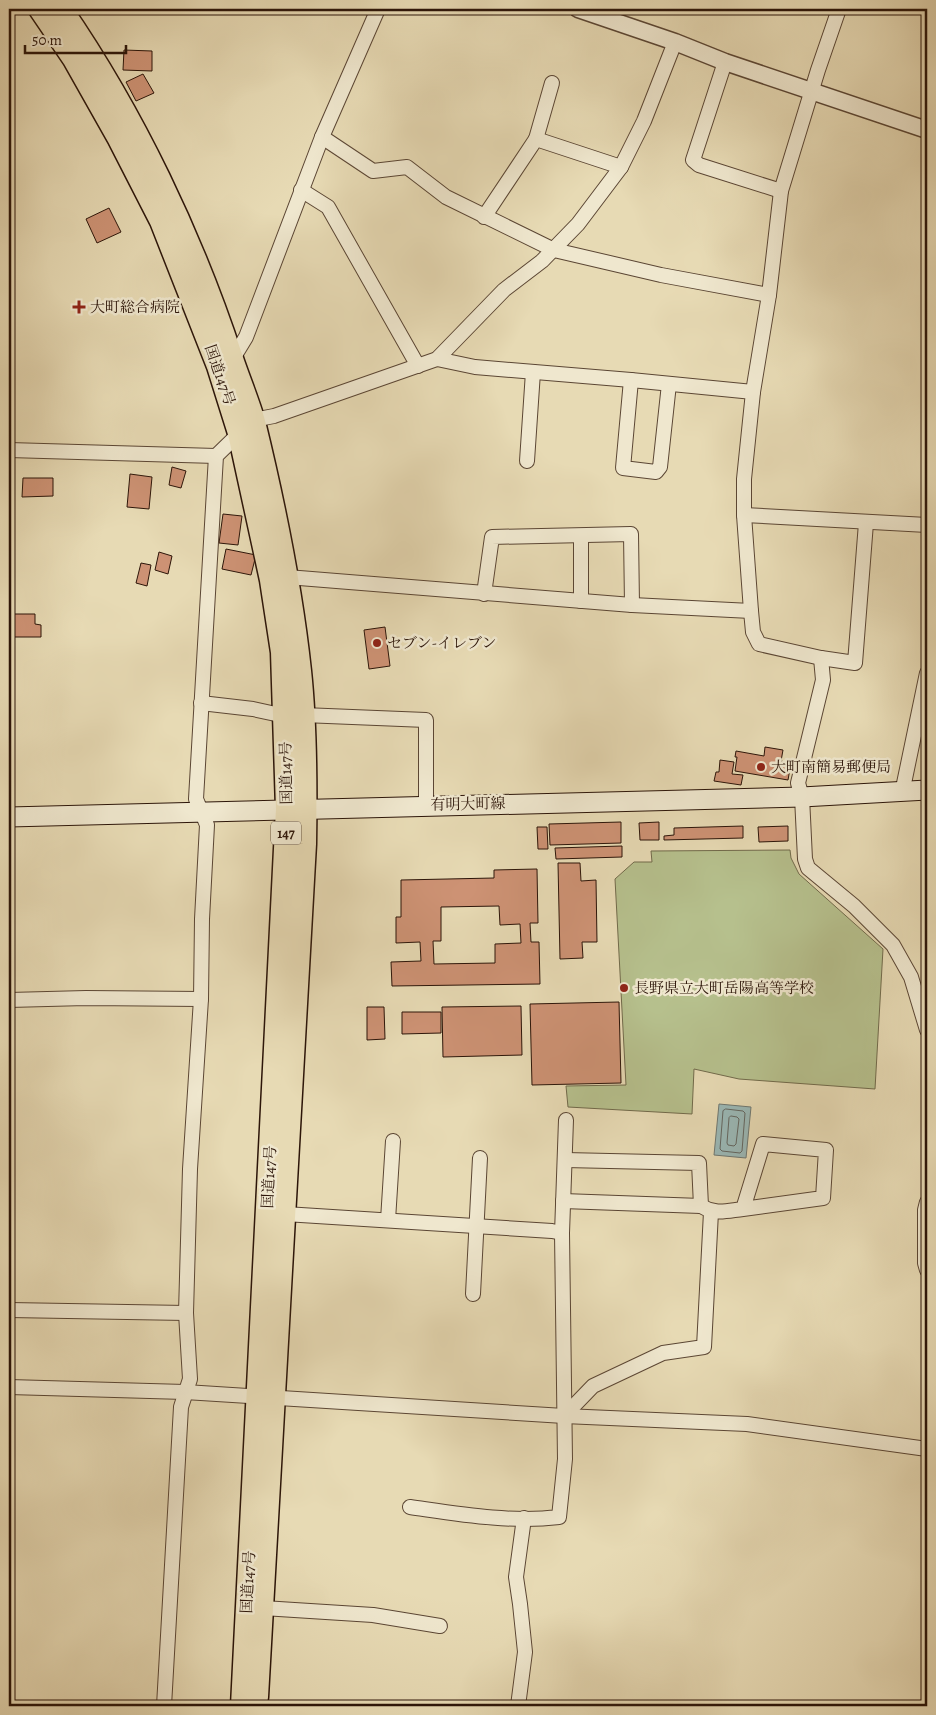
<svg xmlns="http://www.w3.org/2000/svg" width="936" height="1715" viewBox="0 0 936 1715" font-family="Alegreya,'Noto Serif JP',serif">
<style>
.green{fill:#b6c08d;stroke:#716a4b}
.water{fill:#9ab8b6;stroke:#6e7771}
.lines{fill:none;stroke-linecap:round;stroke-linejoin:round}
.shore{stroke:#636660;stroke-width:1}
.building{fill:#cd9274;stroke:#2c1509;fill-rule:evenodd}
.minor-casing{stroke:#5b4634;stroke-width:16}
.tertiary-casing{stroke:#5b4634;stroke-width:19}
.secondary-casing{stroke:#2c1509;stroke-width:21}
.trunk-casing{stroke:#2c1509;stroke-width:25}
.minor{stroke:#efe7ce;stroke-width:14}
.tertiary{stroke:#efe7ce;stroke-width:16}
.secondary{stroke:#efe7ce;stroke-width:19}
.trunk{stroke:#e7dab4;stroke-width:22}
.poi-dot{fill:#8f2418;stroke:#efe7ce;stroke-width:2}
.labels{text-anchor:middle;dominant-baseline:central;stroke-width:5;stroke-linejoin:round;paint-order:stroke}
.shield{fill:#efe7ce;stroke:#665444;stroke-width:1}
.shield-label{font-size:14px;font-weight:bold;fill:#2c1509}
.poi-label{font-size:15px;fill:#2c1509;stroke:#efe7ce;text-anchor:start}
.street-label{font-size:15px;fill:#2c1509;stroke:#efe7ce}
</style>
<rect width="100%" height="100%" fill="#e7dab4"/>
<filter id="stains"><feTurbulence type="fractalNoise" baseFrequency=".004" numOctaves="4"/><feColorMatrix values="0 0 0 0 .2 0 0 0 0 .09 0 0 0 0 .02 0 0 0 .5 -.17"/></filter>
<radialGradient id="worn" r=".72"><stop offset=".6" stop-color="#630" stop-opacity="0"/><stop offset="1" stop-color="#630" stop-opacity=".3"/></radialGradient>
<path class="green" d="M790 850 791 858 799 874 883 949 875 1089 739 1079 694 1069 692 1114 568 1107 566 1086 626 1085 615 879 634 862H652L651 851Z"/>
<path class="water" d="M719 1104 751 1107 746 1158 714 1155Z"/>
<g class="lines">
<g class="shore">
<path d="M726 1109 743 1111 745 1113 742 1151 740 1153 722 1151 720 1149 723 1111Z"/>
<path d="M731 1116 737 1117 739 1119 736 1144 734 1146 728 1145 727 1143 729 1118Z"/>
</g>
</g>
<g class="building">
<path d="M124 50 152 51V71L123 70Z"/>
<path d="M143 74 154 93 136 101 126 82Z"/>
<path d="M109 208 121 232 97 243 86 219Z"/>
<path d="M172 467 186 471 181 488 169 485Z"/>
<path d="M130 474 152 477 149 509 127 507Z"/>
<path d="M23 478H53V496L22 497Z"/>
<path d="M223 514 242 516 238 545 219 543Z"/>
<path d="M226 549 256 555 251 575 222 569Z"/>
<path d="M159 552 172 556 168 574 155 570Z"/>
<path d="M141 563 151 565 147 586 136 583Z"/>
<path d="M9 614H35V624L41 625V637H9Z"/>
<path d="M385 627 390 666 369 669 364 630Z"/>
<path d="M765 747 783 750 781 761 791 763 788 780 735 771 737 757H735L736 751 764 756Z"/>
<path d="M720 760 734 762 732 774 743 775 741 785 714 781 716 772H719Z"/>
<path d="M621 822V843L550 845 549 824Z"/>
<path d="M659 822V840H640L639 823Z"/>
<path d="M743 826V838L664 840V836L674 835V828Z"/>
<path d="M788 826V841L759 842 758 827Z"/>
<path d="M537 827H547L548 849H538Z"/>
<path d="M622 846V857L556 859 555 848Z"/>
<path d="M558 863H580L581 881 596 880 597 942H582L583 958 560 959Z"/>
<path d="M537 869 538 923H530L531 942H539L540 984 392 986 391 962 421 961 420 942 396 943V917H401V880L494 878V870ZM499 906 500 925 520 924 521 943 495 944V963L434 964 433 941H441V907Z"/>
<path d="M619 1002 621 1083 532 1085 530 1004Z"/>
<path d="M521 1006 522 1055 443 1057 442 1007Z"/>
<path d="M367 1007H384L385 1039 367 1040Z"/>
<path d="M402 1012H441V1033L402 1034Z"/>
</g>
<g class="lines">
<defs>
<g id="minor">
<path d="M839 9 818 70 781 191 769 295 753 392 744 479V515L751 611 753 632 759 644 821 658 855 663 866 523"/>
<path d="M725 62 693 160 699 165 781 191"/>
<path d="M322 137 373 171 407 167 446 197 554 250 661 275 769 295"/>
<path d="M536 139 552 83"/>
<path d="M301 190 328 207 418 366"/>
<path d="M484 217 536 139 621 167"/>
<path d="M437 359 475 367 631 380 753 392"/>
<path d="M230 361 232 360 246 337 322 137 378 9"/>
<path d="M631 380 623 468 656 472 660 467 669 384"/>
<path d="M9 450 216 456"/>
<path d="M527 461 533 372"/>
<path d="M744 515 927 525"/>
<path d="M287 577 632 605 751 611"/>
<path d="M484 594 492 537 631 534 632 605"/>
<path d="M581 601V536"/>
<path d="M821 658 823 680 798 783 802 797 805 859 808 868 854 906 893 945 911 977 927 1030"/>
<path d="M201 703 253 709 285 716"/>
<path d="M303 715 426 720V805"/>
<path d="M902 793 927 673"/>
<path d="M9 1000 86 998 201 999"/>
<path d="M565 1160 699 1163 701 1206"/>
<path d="M563 1201 701 1206C716 1215 726 1211 743 1209L823 1198 826 1150 763 1144 743 1209"/>
<path d="M927 1202 925 1210V1263L927 1270"/>
<path d="M285 1214 552 1231 562 1233"/>
<path d="M388 1220 393 1141"/>
<path d="M473 1294 480 1158"/>
<path d="M9 1310 186 1313"/>
<path d="M9 1387 185 1392 564 1416 747 1424 927 1449"/>
<path d="M564 1416 593 1386 663 1353 704 1347 711 1212"/>
<path d="M410 1507C459 1514 510 1523 559 1517L565 1459 562 1233 566 1120"/>
<path d="M263 1608 373 1615 440 1626"/>
<path d="M164 1706 181 1407 190 1379 186 1313 190 1169 201 999 202 919 207 825 196 799 216 456 253 420 274 416 437 359 504 290 542 261 578 224 621 167 644 121 675 42"/>
<path d="M518 1706 525 1652 520 1604 516 1577 524 1518"/>
</g>
<path id="tertiary" d="M578 9 675 42 725 62 927 130"/>
<path id="secondary" d="M9 817 802 797 927 790"/>
<g id="trunk">
<path d="M40 9 74 59 118 137 161 221 218 366 239 433 271 580 282 652 287 809 242 1706"/>
<path d="M61 9C134 115 192 237 232 359 239 380 248 401 254 422 274 504 291 587 300 671 306 728 306 787 305 844L257 1697"/>
</g>
</defs>
<use href="#minor" class="minor-casing"/>
<use href="#tertiary" class="tertiary-casing"/>
<use href="#secondary" class="secondary-casing"/>
<use href="#trunk" class="trunk-casing"/>
<use href="#minor" class="minor"/>
<use href="#tertiary" class="tertiary"/>
<use href="#secondary" class="secondary"/>
<use href="#trunk" class="trunk"/>
</g>
<g class="poi-dot">
<path d="M76.5 299.5h5v5h5v5h-5v5h-5v-5h-5v-5h5z"/>
<circle cx="377" cy="643" r="5"/>
<circle cx="761" cy="767" r="5"/>
<circle cx="624" cy="988" r="5"/>
</g>
<g class="labels">
<rect class="shield" x="271" y="821.5" width="30" height="23" rx="4"/>
<g class="shield-label">
<text x="286" y="833">147</text>
</g>
<g class="poi-label">
<text x="90" y="307">大町総合病院</text>
<text x="387" y="643">セブン-イレブン</text>
<text x="771" y="767">大町南簡易郵便局</text>
<text x="634" y="988">長野県立大町岳陽高等学校</text>
</g>
<g class="street-label">
<text transform="translate(220 375) rotate(71)">国道147号</text>
<text transform="translate(286 773) rotate(-91)">国道147号</text>
<text transform="translate(468 804) rotate(-1)">有明大町線</text>
<text transform="translate(269 1177) rotate(-87)">国道147号</text>
<text transform="translate(248 1582) rotate(-87)">国道147号</text>
</g>
</g>
<rect width="936" height="1715" fill="none" stroke="#e7dab4" stroke-width="30"/>
<rect x="10" y="10" width="916" height="1695" fill="none" stroke="#2c1509" stroke-width="2.5"/>
<rect x="15" y="15" width="906" height="1685" fill="none" stroke="#2c1509"/>
<path d="M25 45v8h101v-8" fill="none" stroke="#2c1509" stroke-width="2.5"/>
<text x="32" y="45" font-size="15" fill="#2c1509" stroke="#efe7ce" stroke-width="4" paint-order="stroke">50 m</text>
<rect width="100%" height="100%" filter="url(#stains)"/>
<rect width="100%" height="100%" fill="url(#worn)"/>
</svg>
